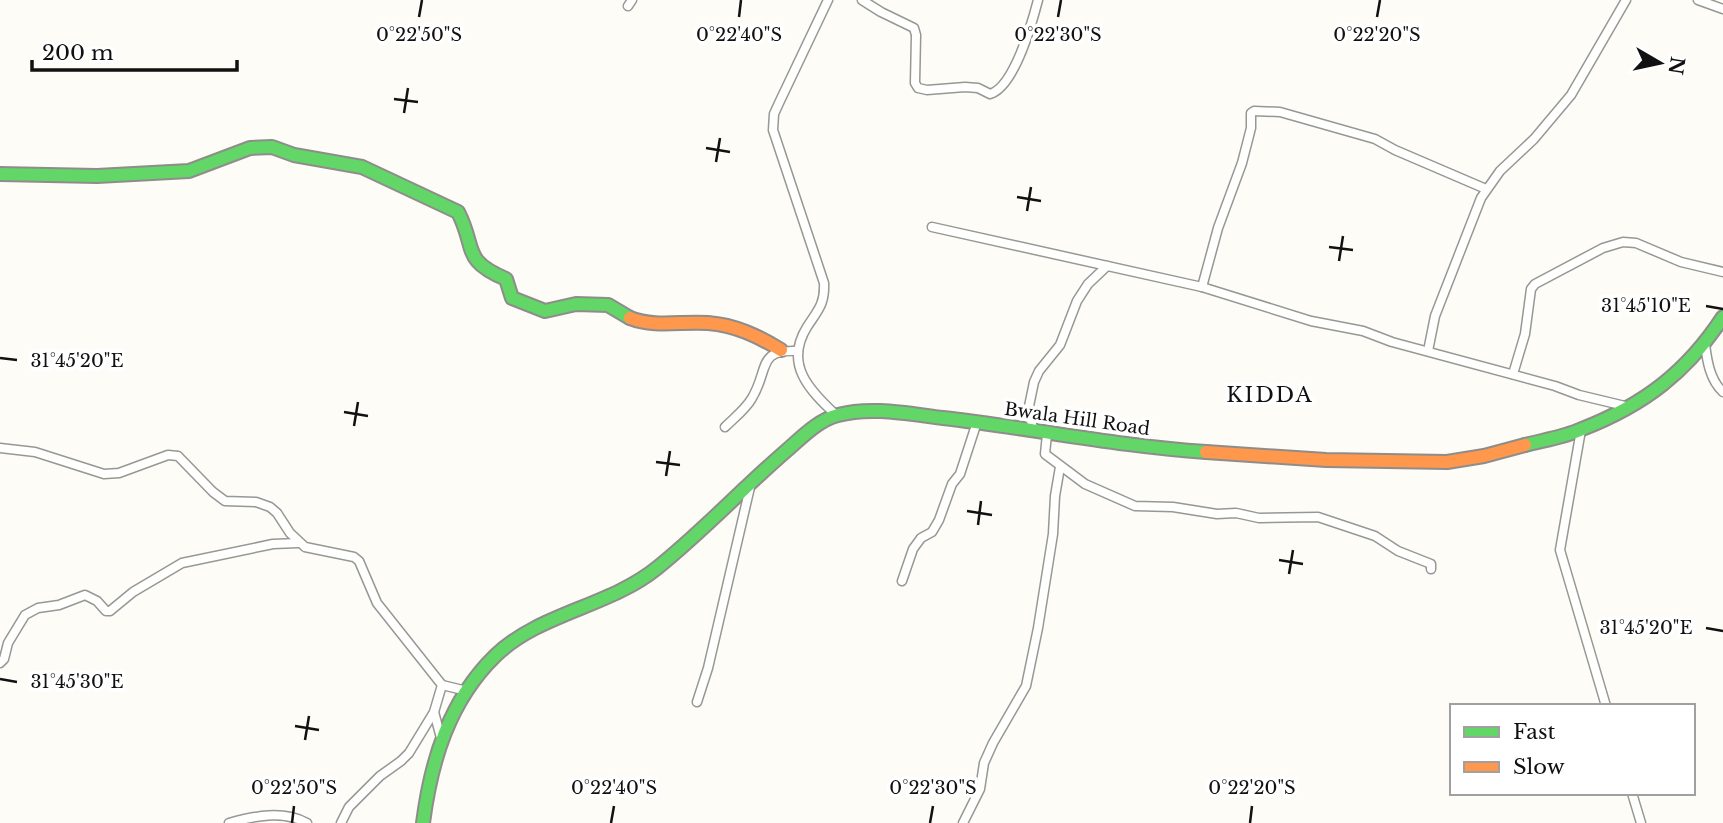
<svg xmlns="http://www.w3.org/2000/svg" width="1723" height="823" viewBox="0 0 1723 823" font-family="'Libre Baskerville',serif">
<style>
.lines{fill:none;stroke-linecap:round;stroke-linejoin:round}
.street-casing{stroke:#979795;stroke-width:11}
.fast-casing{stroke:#8e8d8b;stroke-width:16}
.slow-casing{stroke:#8e8d8b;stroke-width:16}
.street{stroke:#fffffe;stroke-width:8}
.fast{stroke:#63d668;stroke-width:12}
.slow{stroke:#ff974d;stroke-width:12}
.ticks{fill:none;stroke:#111;stroke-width:2.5}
.labels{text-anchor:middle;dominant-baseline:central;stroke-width:7;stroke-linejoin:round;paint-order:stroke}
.street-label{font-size:18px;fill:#111;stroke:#fff}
.quarter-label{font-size:21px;letter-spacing:2px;fill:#111;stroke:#fff}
.ticks-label{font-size:18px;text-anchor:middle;fill:#111;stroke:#fff;stroke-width:7;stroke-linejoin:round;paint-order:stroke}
</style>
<rect width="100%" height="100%" fill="#fdfcf7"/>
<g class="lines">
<defs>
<g id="street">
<path d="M828 0 779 103 774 114 773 130 824 283C825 304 818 310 807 327 784 364 809 390 836 415"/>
<path d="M862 0 881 12 914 28 916 35 915 83 918 88 927 90 965 87 978 88 990 94C1014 87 1032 23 1038 0"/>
<path d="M1698 0 1723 9"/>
<path d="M628 6 632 0"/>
<path d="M932 227 1202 287 1311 321 1363 331 1392 342 1555 386 1579 395 1629 407"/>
<path d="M1202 287 1218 228 1242 163 1251 128V113L1254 111 1280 112 1375 139 1395 150 1486 189"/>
<path d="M1705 344C1707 361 1710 380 1723 392"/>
<path d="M1428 351 1435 316 1481 198 1500 171 1534 139 1571 95 1626 0"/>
<path d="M1513 374 1525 334 1531 289 1535 284 1603 248 1623 242 1636 243 1681 262 1723 272"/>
<path d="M725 427C734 418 746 409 752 398 769 370 757 349 797 351"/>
<path d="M1581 430 1560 550 1606 706"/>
<path d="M1034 431 1028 411 1034 382 1039 371 1060 345 1077 301 1088 284 1107 266"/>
<path d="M1047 434 1045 454 1085 484 1135 506 1173 507 1217 514 1236 513 1259 518 1318 517 1375 536 1398 551 1431 564V569"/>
<path d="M0 448 35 452 104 474 119 473 168 455 178 456 213 492 225 501 256 502 270 507 277 513 290 533 305 547 354 557 359 561 377 603 442 685 434 712 441 738"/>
<path d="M902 581 913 549 921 538 932 532 939 520 952 484 960 474 977 422"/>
<path d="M0 663 4 659 8 643 25 615 38 608 59 605 85 595 97 601 106 611H110L133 592 182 563 273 544 298 543"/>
<path d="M442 685 467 691"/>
<path d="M697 702 708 668 751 483"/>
<path d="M1632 793 1641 823"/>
<path d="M229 823C254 816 283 810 307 823"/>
<path d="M341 823 349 807 380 776 401 761 409 753 434 712"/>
<path d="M963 823 980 789 984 763 993 743 1026 686 1038 628 1053 534 1055 496 1060 467"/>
</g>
<g id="fast">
<path d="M0 174 97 176 189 171 250 148 272 147 294 155 362 167 458 212C477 249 461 260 506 279L512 298 545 311 576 304 608 305 630 318"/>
<path d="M1525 445C1544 440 1565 437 1582 429 1644 405 1687 372 1723 317"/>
<path d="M423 823C431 761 449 701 495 656 539 613 609 607 657 568 702 532 742 489 786 451 801 438 818 420 838 415 871 406 909 414 943 418 1031 428 1117 446 1206 452"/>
</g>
<g id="slow">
<path d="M630 318C655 328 682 321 708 323 735 325 758 336 781 350"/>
<path d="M1206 452 1326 460 1447 462 1484 456 1525 445"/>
</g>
</defs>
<use href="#street" class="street-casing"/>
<use href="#fast" class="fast-casing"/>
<use href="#slow" class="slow-casing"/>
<use href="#street" class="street"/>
<use href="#fast" class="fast"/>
<use href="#slow" class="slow"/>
</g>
<path class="ticks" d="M419 17 422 0M739 17 741 0M1058 17 1061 0M1377 17 1380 0M394 99 418 102M404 113 408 88M706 148 730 152M716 162 720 138M1017 197 1041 201M1027 211 1031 187M1329 247 1353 250M1339 261 1343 236M1706 306 1723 309M0 358 17 360M344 412 368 416M354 426 358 402M656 462 680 465M666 476 670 451M967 511 992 515M978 525 981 501M1279 560 1303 564M1289 574 1293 550M1706 628 1723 631M0 679 17 682M295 726 319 730M305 740 309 716M292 823 294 806M611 823 614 806M930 823 933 806M1250 823 1252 806"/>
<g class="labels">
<g class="street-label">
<text transform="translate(1077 419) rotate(8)">Bwala Hill Road</text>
</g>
<g class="quarter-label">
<text x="1270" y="395">KIDDA</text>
</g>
</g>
<g class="ticks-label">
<text x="419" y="41">0°22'50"S</text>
<text x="739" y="41">0°22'40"S</text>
<text x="1058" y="41">0°22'30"S</text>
<text x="1377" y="41">0°22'20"S</text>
<text x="1646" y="312">31°45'10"E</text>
<text x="77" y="367">31°45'20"E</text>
<text x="1646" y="634">31°45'20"E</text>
<text x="77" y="688">31°45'30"E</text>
<text x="294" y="794">0°22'50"S</text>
<text x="614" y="794">0°22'40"S</text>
<text x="933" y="794">0°22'30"S</text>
<text x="1252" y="794">0°22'20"S</text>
</g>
<rect x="1450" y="704" width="245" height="91" fill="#ffffff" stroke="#a0a0a0" stroke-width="2"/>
<rect x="1464" y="727" width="35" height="10" fill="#63d668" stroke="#a0a0a0" stroke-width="2"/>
<text x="1513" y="739" font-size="21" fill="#111111">Fast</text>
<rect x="1464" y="762" width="35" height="10" fill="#ff974d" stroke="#a0a0a0" stroke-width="2"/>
<text x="1513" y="774" font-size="21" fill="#111111">Slow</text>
<g transform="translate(1660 63) rotate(99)" stroke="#ffffff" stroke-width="5" paint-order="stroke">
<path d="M0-5L12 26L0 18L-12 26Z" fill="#111111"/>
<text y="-10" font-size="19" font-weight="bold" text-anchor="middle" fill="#111111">N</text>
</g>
<path d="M32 60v10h205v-10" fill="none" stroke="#111111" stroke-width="3.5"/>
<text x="42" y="60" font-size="21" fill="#111111" stroke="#ffffff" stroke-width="5" paint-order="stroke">200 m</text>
</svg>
